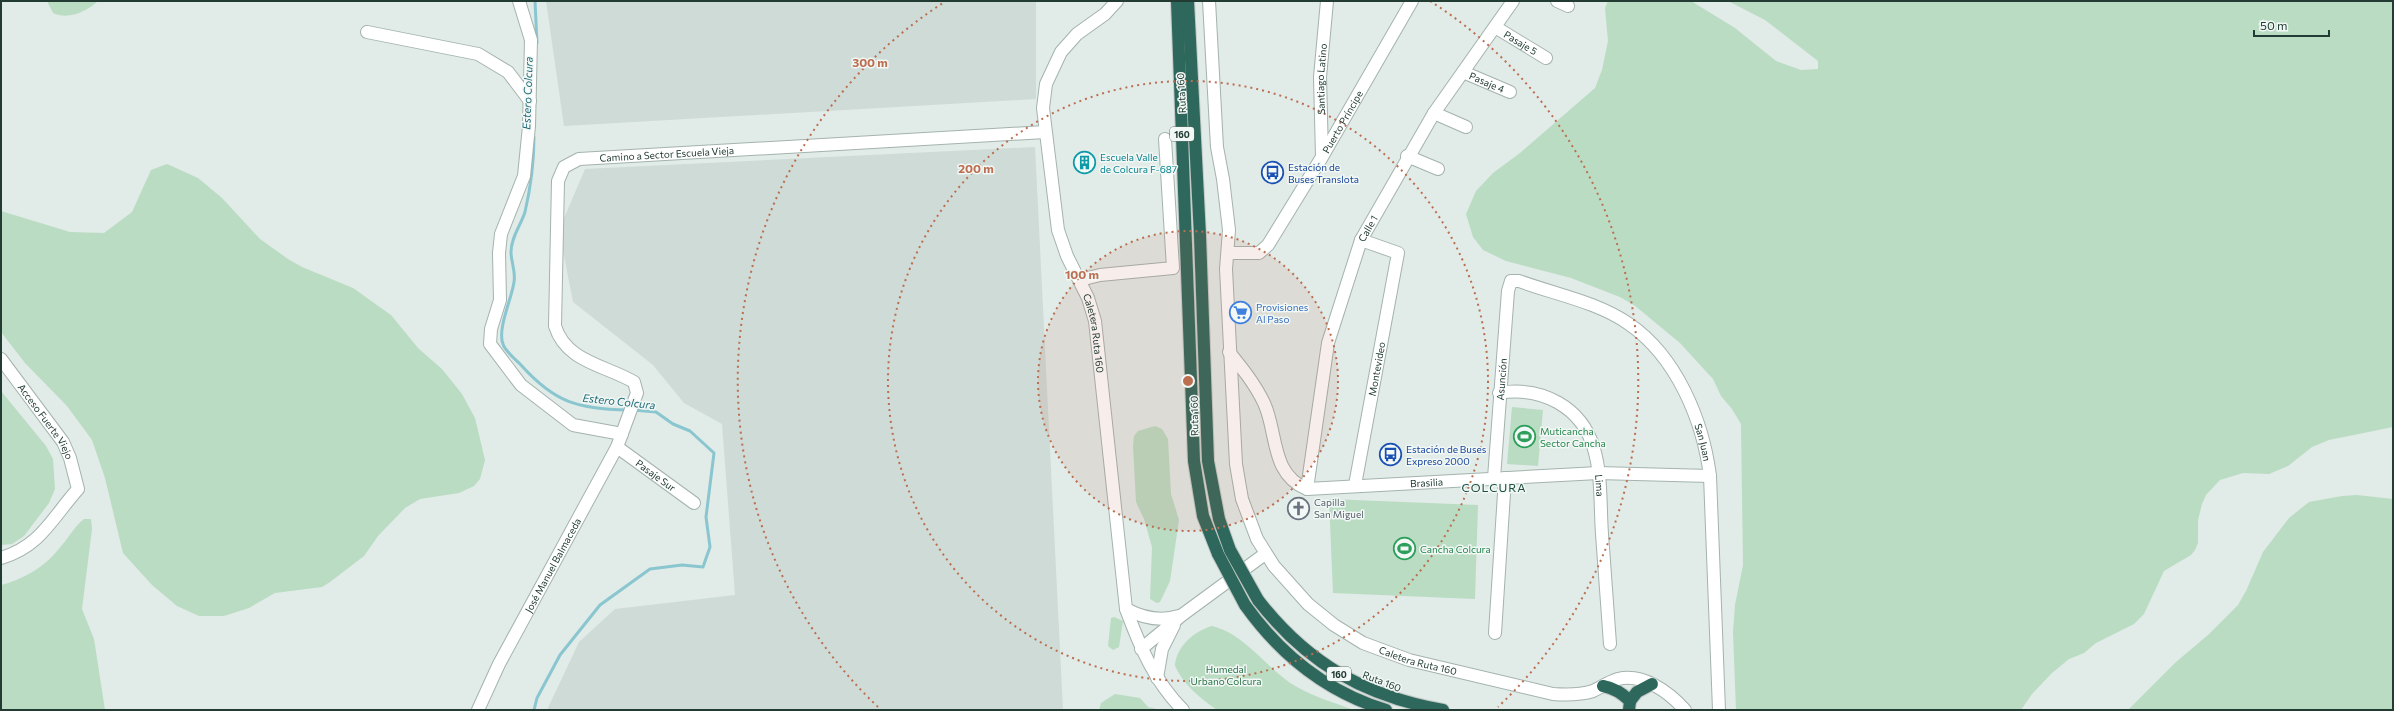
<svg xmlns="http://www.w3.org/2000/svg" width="2394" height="711" viewBox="0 0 2394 711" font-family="Commissioner,sans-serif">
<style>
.built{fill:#cfdbd6}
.green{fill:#badcc3}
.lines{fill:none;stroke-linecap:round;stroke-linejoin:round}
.stream{stroke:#8ac6d0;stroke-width:3}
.minor-casing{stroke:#a4b3ae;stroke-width:14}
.highway-casing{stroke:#c1c8c6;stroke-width:14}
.minor{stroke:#fff;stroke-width:12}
.highway{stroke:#2e675b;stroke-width:12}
.highway-bridge-casing{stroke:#c1c8c6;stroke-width:14;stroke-linecap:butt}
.highway-bridge{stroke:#2e675b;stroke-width:12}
.ring{fill:none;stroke:#bc6e51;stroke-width:2;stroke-dasharray:2 4}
.labels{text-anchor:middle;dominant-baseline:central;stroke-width:3;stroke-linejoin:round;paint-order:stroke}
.shield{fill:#f1f8f5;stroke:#60746e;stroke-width:1}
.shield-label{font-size:9px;font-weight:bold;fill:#223c34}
.street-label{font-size:10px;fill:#223c34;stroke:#f1f8f5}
.culture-label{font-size:10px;fill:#0d838f;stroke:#f1f8f5;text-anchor:start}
.transit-label{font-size:10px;fill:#164399;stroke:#f1f8f5;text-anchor:start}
.shop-label{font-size:10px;fill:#366cbe;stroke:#f1f8f5;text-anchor:start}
.leisure-label{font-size:10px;fill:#27864d;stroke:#f1f8f5;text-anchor:start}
.worship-label{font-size:10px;fill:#5b616d;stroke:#f1f8f5;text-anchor:start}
.park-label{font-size:10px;fill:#2c7247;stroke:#f1f8f5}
.water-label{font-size:11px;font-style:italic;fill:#1d6876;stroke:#f1f8f5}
.quarter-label{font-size:12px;letter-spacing:1px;fill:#1e4d41;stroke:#f1f8f5}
.centre{fill:#bc6e51;stroke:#f1f8f5;stroke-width:2}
.ring-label{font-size:12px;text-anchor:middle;font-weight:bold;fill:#bc6e51;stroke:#f1f8f5;stroke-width:3;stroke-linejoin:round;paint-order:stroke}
</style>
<rect width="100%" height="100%" fill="#e1ebe7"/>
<g class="built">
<path d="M546 1H1036V99L564 126Z"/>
<path d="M1035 147 1063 710H547L579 642 615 609 735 595 722 424 684 403 653 365 573 302 559 230 585 169Z"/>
</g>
<g class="green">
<path d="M47 1H98C86 12 68 20 53 13Z"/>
<path d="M1608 1H1691L1735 28 1776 61 1801 70 1818 69V61L1765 20 1728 1H2393V427L2329 440 2312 447 2288 466 2269 474 2243 473 2220 480 2206 495 2202 504 2198 520V543L2195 550 2191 555 2164 571 2144 614 2134 624 2096 643 2084 653 2069 659 2052 673 2032 694 2021 710H1736L1733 632 1735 605 1743 565 1741 424 1732 409 1721 396 1713 379 1680 343 1634 305 1620 297 1571 278 1506 261 1483 250 1473 237 1466 214 1476 191 1493 173 1520 153 1595 88 1602 70 1608 41 1605 8Z"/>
<path d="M167 164 198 178 222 198 260 239 288 259 302 267 353 288 391 315 418 348 442 369 462 394 475 418 485 460 480 479 474 486 459 493 420 499 405 508 378 536 364 556 330 582 322 587 275 593 249 608 224 616H199L177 606 152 585 123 553 105 478 92 440 67 406 25 363 1 332V211L70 232 104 233 132 212 151 170Z"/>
<path d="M1 391 46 446 53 459 55 489 49 503 24 536 12 544 1 545Z"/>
<path d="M1512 407 1543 410 1538 466 1507 464Z"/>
<path d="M1155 426 1162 429 1168 439 1171 494 1179 520 1170 581 1160 602 1157 603 1150 599 1152 547 1144 519 1136 502 1133 446 1134 436 1138 431Z"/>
<path d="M2357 495 2393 499V710H2128L2176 662 2208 635 2238 605 2246 591 2263 552 2289 518 2309 502 2342 496Z"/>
<path d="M1329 499 1478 505 1475 599 1333 593Z"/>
<path d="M84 519H91L92 529 82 609 94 639 105 710H1V585C27 578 46 566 62 545 70 536 74 527 84 519Z"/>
<path d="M1114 617 1123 621 1119 647 1113 650 1108 646 1111 618Z"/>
<path d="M1212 626C1246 634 1267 670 1297 687 1314 697 1335 703 1354 710H1217C1201 699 1183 684 1175 666 1176 647 1194 631 1212 626Z"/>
<path d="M1115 694 1140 698 1148 707 1161 710H1099L1101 703Z"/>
</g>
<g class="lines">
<g class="stream">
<path d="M535 1 537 43"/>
<path d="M534 137C534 163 531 186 525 212 521 225 511 237 511 252 511 262 516 272 514 282 512 298 497 329 503 344 505 351 515 359 521 365 555 403 578 409 628 410"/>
<path d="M534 710 537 698 560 655 600 605 650 569 682 565 703 567 710 547 706 517 714 453 690 431 673 424 656 412 633 410"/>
</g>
<defs>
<g id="minor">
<path d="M519 1 531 40 529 126 524 176 501 234 499 253 500 300 491 329 490 344 521 385 573 425 622 434"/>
<path id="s1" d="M1117 1 1105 14 1077 34 1061 52 1046 84 1043 108 1058 230 1067 256 1088 298 1095 321 1126 609C1140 647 1155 682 1183 710"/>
<path id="s2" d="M1209 1 1217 147 1223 179 1229 230 1226 269 1236 464 1242 499 1257 539 1274 566 1308 604 1334 625 1363 643 1409 660 1553 694C1566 695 1580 695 1593 691 1601 687 1609 682 1618 679 1643 673 1669 692 1685 710"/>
<path d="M1557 1 1568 6"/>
<path id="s3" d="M1495 27 1546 58"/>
<path d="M367 32 478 54 508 72 530 101"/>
<path id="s4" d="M1463 72 1510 92"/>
<path d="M1434 113 1466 127"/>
<path id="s5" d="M1322 156 1320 77 1327 1"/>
<path d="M1407 156 1438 169"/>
<path id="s6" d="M1229 253H1259L1268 245 1322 157 1412 1"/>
<path d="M1080 280 1100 275 1173 268 1165 139"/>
<path id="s7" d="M1229 352C1242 368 1255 384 1264 403 1278 433 1270 474 1307 489L1598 473 1710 476"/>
<path id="s8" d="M1 359 63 442 70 458 78 489C52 518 41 546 1 558"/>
<path id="s9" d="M1499 393C1542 386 1582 407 1594 449 1602 476 1600 507 1602 534 1605 571 1607 607 1610 644"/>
<path id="s10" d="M617 447 694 503"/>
<path id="s11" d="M1494 478 1508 291 1511 281H1519C1554 294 1598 302 1629 324 1677 357 1703 421 1710 476L1719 710"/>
<path id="s12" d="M1355 485 1398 253 1361 240"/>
<path id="s13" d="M1307 489 1328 343 1361 240 1434 113 1513 1"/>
<path d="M1126 609C1143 618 1160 622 1179 616"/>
<path d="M1495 633 1505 478"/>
<path d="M1141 649 1182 615 1265 554"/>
<path d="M1157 678 1162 649 1174 625"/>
<path id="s14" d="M478 710 499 664 617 447 637 393 634 382C605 365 566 362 555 326L558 181 564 167 579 159 1045 132"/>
</g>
<g id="highway">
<path d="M1177 1 1194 461 1203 516 1218 554"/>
<path d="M1188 1 1200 236 1208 461 1219 519 1230 550"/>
<path d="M1258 600C1307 663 1364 696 1443 710"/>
<path d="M1245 605C1280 654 1327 692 1386 710"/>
<path d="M1603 686C1614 688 1622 693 1630 701L1629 710"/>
<path d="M1630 701 1637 692 1652 684"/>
</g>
</defs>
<use href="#minor" class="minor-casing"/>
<use href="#highway" class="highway-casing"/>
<use href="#minor" class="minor"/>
<use href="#highway" class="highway"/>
<defs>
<g id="highway-bridge">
<path d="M1230 550 1258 600"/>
<path d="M1218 554 1245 605"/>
</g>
</defs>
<use href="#highway-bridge" class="highway-bridge-casing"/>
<use href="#highway-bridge" class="highway-bridge"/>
</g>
<circle cx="1188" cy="381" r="150" fill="#bc6e51" fill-opacity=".12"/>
<g class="ring">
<circle cx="1188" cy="381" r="150"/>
<circle cx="1188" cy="381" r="300"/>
<path d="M878 707A450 450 0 0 1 946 1M1430 1A450 450 0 0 1 1498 707"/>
</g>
<defs>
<symbol id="building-ring" viewBox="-11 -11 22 22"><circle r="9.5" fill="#f1f8f5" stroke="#0f9aa8" stroke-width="1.5"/><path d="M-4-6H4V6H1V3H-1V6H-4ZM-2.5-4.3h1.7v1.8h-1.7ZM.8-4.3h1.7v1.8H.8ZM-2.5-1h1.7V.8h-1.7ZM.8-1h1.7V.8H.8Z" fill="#0f9aa8"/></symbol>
<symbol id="bus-ring" viewBox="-11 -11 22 22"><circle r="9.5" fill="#f1f8f5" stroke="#1a4fb4" stroke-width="1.5"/><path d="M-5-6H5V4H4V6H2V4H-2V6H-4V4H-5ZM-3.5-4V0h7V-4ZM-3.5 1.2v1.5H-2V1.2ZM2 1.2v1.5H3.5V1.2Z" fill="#1a4fb4"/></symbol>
<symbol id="supermarket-ring" viewBox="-11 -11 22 22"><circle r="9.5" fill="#f1f8f5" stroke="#3f7fe0" stroke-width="1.5"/><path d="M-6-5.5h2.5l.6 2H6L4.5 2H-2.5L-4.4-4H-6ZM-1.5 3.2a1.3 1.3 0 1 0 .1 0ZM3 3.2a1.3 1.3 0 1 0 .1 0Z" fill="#3f7fe0"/></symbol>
<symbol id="stadium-ring" viewBox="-11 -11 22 22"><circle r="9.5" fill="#f1f8f5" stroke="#2e9e5b" stroke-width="1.5"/><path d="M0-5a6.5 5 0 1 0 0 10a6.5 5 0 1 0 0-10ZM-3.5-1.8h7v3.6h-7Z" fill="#2e9e5b"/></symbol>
<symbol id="church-ring" viewBox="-11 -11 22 22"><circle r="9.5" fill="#f1f8f5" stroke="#6b7280" stroke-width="1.5"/><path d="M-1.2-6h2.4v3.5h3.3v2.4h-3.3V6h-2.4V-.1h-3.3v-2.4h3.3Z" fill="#6b7280"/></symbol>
</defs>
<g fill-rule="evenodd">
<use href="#building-ring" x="1072" y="150" width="25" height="25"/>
<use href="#bus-ring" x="1260" y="160" width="25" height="25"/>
<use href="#supermarket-ring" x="1228" y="300" width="25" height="25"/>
<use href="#stadium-ring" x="1512" y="424" width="25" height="25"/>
<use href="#bus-ring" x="1378" y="442" width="25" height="25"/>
<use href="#church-ring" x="1286" y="496" width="25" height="25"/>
<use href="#stadium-ring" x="1392" y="536" width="25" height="25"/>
</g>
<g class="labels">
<g class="shield">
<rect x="1170" y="127" width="24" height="14" rx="3"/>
<rect x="1327" y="667" width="24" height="14" rx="3"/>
</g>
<g class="shield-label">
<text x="1182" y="134">160</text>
<text x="1339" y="674">160</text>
</g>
<g class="street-label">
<text stroke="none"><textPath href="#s3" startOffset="30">Pasaje 5</textPath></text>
<text stroke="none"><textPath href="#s5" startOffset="77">Santiago Latino</textPath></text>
<text stroke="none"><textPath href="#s4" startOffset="26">Pasaje 4</textPath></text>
<text transform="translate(1181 93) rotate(-93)">Ruta 160</text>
<text stroke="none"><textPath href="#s6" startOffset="186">Puerto Príncipe</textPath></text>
<text stroke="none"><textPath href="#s14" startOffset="732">Camino a Sector Escuela Vieja</textPath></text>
<text stroke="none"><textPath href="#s13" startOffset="269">Calle 1</textPath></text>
<text stroke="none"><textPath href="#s1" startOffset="369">Caletera Ruta 160</textPath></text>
<text stroke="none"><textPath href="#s12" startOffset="118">Montevideo</textPath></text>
<text stroke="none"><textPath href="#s11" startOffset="99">Asunción</textPath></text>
<text transform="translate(1194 416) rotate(-91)">Ruta 160</text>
<text stroke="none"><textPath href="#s8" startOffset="77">Acceso Fuerte Viejo</textPath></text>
<text stroke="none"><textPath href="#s11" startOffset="467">San Juan</textPath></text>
<text stroke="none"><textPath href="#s10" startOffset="48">Pasaje Sur</textPath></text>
<text stroke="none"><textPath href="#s7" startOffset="282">Brasilia</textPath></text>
<text stroke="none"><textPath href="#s9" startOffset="158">Lima</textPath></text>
<text stroke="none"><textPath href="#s14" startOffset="163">José Manuel Balmaceda</textPath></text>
<text stroke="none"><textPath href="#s2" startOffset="751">Caletera Ruta 160</textPath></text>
<text transform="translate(1382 681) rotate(21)">Ruta 160</text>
</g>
<g class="culture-label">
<text x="1100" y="157">Escuela Valle<tspan x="1100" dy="12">de Colcura F-687</tspan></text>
</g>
<g class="transit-label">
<text x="1288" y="167">Estación de<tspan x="1288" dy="12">Buses Translota</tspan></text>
<text x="1406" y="449">Estación de Buses<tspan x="1406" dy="12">Expreso 2000</tspan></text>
</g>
<g class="shop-label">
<text x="1256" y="307">Provisiones<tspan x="1256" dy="12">Al Paso</tspan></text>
</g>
<g class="leisure-label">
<text x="1540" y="431">Muticancha<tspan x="1540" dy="12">Sector Cancha</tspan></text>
<text x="1420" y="549">Cancha Colcura</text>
</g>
<g class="worship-label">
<text x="1314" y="502">Capilla<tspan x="1314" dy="12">San Miguel</tspan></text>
</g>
<g class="park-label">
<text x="1226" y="669">Humedal<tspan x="1226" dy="12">Urbano Colcura</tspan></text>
</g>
<g class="water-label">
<text transform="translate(527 93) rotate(-88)">Estero Colcura</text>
<text transform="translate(619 401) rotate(6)">Estero Colcura</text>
</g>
<g class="quarter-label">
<text x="1494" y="487">COLCURA</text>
</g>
</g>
<circle cx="1188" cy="381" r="6" class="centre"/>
<g class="ring-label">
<text x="870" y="67">300 m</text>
<text x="976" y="173">200 m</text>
<text x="1082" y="279">100 m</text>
</g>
<rect width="2394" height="711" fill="none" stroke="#223c34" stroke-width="4"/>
<path d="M2254 30v6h75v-6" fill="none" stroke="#223c34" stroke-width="2"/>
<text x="2260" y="30" font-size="12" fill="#223c34" stroke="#f1f8f5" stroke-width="3" paint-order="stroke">50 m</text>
</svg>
